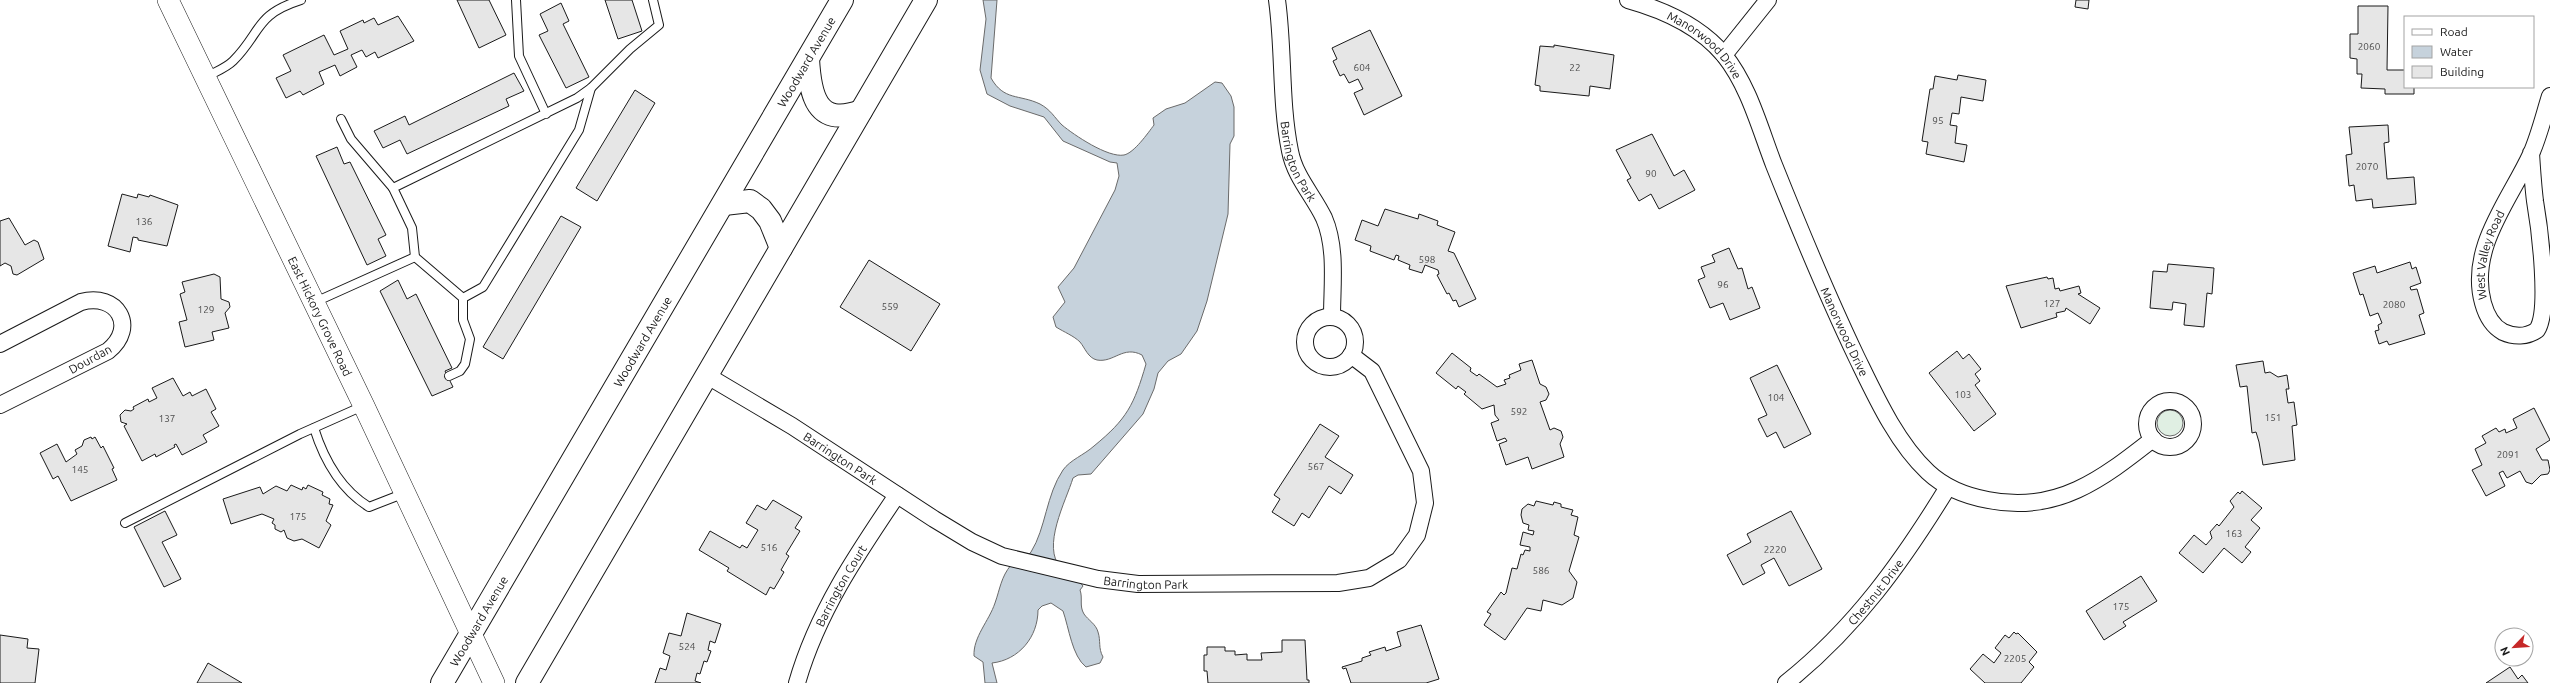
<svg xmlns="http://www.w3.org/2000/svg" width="2550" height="683" viewBox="0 0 2550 683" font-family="Ubuntu,sans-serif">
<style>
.green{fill:#e0efe3;stroke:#6a6a6a}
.water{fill:#c6d2dc;stroke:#6a6a6a}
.building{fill:#e6e6e6;stroke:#1a1a1a}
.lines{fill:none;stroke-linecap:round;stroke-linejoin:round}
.service-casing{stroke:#1a1a1a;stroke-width:10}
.minor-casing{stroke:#1a1a1a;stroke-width:18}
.tertiary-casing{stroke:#1a1a1a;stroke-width:22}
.primary-casing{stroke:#1a1a1a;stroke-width:24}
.service{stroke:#fff;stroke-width:8}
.minor{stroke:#fff;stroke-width:16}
.tertiary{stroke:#fff;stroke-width:21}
.primary{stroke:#fff;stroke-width:22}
.labels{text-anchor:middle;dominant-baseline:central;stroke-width:3;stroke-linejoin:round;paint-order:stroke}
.number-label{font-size:10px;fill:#4d4d4d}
.street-label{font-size:12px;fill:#1a1a1a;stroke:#fff}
</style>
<rect width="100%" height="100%" fill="#fff"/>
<circle class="green" cx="2170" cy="423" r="13"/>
<path class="water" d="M983 0H997L991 78C1004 101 1019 94 1040 104 1051 110 1054 117 1062 125 1074 135 1108 158 1124 155 1134 153 1148 133 1154 125L1153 118 1166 109 1185 103 1215 82 1222 83 1231 96 1234 107V136L1230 144 1228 214 1207 301 1197 331 1181 354 1168 361 1158 373 1154 389 1143 414 1091 474 1078 475 1073 478C1066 501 1041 547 1061 568 1068 575 1077 578 1083 586L1080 590C1083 598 1079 606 1084 614 1088 620 1096 624 1098 632 1101 641 1098 648 1103 657L1100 663 1086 667C1072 656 1069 628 1063 611L1051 603 1042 606 1038 610C1038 637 1019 660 992 663L997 683H985L983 662 974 656C973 637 989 621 995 603 1000 589 1001 577 1011 565 1016 559 1027 558 1031 552 1046 528 1046 495 1063 470 1070 460 1084 455 1094 446 1127 419 1134 405 1146 364L1142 355C1123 345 1114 363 1097 360 1088 358 1085 348 1080 342 1074 336 1064 332 1056 327L1053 317 1065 302 1058 287 1074 268 1115 190 1119 176 1117 163 1110 162 1063 141 1044 117 1010 106 987 94 980 70 986 19Z"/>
<g class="building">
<path d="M457 0H489L506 35 479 48Z"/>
<path d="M605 0H632L642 31 618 39Z"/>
<path d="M2076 0H2089L2088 9 2075 7Z"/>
<path d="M561 3 569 21 563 24 589 77 566 88 539 35 548 31 540 14Z"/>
<path d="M2358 6H2388L2387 70H2405V87H2414V94H2385V89L2361 88 2362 74H2357V59L2350 58V34H2358Z"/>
<path d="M398 16 414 41 378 58 375 52 366 57 362 50 351 55 357 67 340 76 335 65 319 72 324 84 303 95 300 91 286 98 276 78 291 71 283 55 324 35 334 55 348 49 340 31 363 20 364 23 374 18 378 25Z"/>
<path d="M1370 30 1402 96 1364 115 1354 93 1363 89 1358 79 1349 83 1344 74 1340 76 1333 61 1337 59 1332 48Z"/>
<path d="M1554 45 1614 55 1610 89 1590 86 1589 96 1540 91V86L1535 85 1540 46 1554 47Z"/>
<path d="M514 73 524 91 506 99 509 106 407 154 400 140 383 148 374 131 405 116 409 125Z"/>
<path d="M1958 75 1986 80 1983 101 1961 97 1959 114 1952 113 1950 125 1957 126 1955 143 1967 145 1964 162 1926 154 1928 142 1922 141 1930 89H1933L1935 76 1957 80Z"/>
<path d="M635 90 655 103 597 201 576 188Z"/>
<path d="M2388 125 2389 142 2384 143 2387 179 2414 177 2416 204 2373 208 2372 199 2356 201 2354 185 2349 186 2346 155 2352 154 2349 127Z"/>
<path d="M1652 134 1674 176 1684 170 1695 190 1659 209 1651 194 1639 201 1627 180 1631 178 1616 150Z"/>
<path d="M337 147 344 164 350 162 386 235 378 239 386 256 367 265 316 156Z"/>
<path d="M122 194 137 198 138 194 149 197 150 195 178 205 167 246 138 240V238L133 237 130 252 108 246Z"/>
<path d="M1385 209 1418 219 1419 214 1438 221 1437 225 1455 232 1448 251 1454 253 1476 299 1459 307 1456 300 1453 301 1449 293 1447 294 1437 275 1439 274 1438 270 1425 265 1422 273 1409 269 1410 265 1398 260 1399 256 1396 255 1394 260 1370 251 1371 246 1355 240 1362 220 1378 226Z"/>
<path d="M561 216 581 227 503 359 483 347Z"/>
<path d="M9 218 25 245 34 240 38 242 44 259 17 275 13 274 11 266 5 263 0 266V221Z"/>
<path d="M1729 248 1738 269 1742 268 1748 289 1752 287 1760 308 1730 320 1723 303 1710 308 1698 280 1705 277 1701 267 1715 262 1712 255Z"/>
<path d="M869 260 940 304 911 351 840 307Z"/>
<path d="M2410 262 2412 269 2416 267 2421 283 2410 287 2411 290 2417 289 2424 313 2419 315 2425 334 2389 345 2387 341 2379 344 2375 331 2379 330 2378 325 2382 323 2378 313 2370 316 2363 294 2360 295 2353 273 2375 266 2377 273Z"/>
<path d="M2168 264 2214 268 2212 294 2207 293 2204 327 2184 325 2186 304 2173 302 2172 310 2150 308 2153 271 2167 272Z"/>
<path d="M214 274 220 277 221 299 229 302 230 307 225 313 229 328 212 332 214 340 185 347 179 322 187 320 180 294 185 292 182 282Z"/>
<path d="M2047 277 2048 279 2053 278 2055 289 2059 288 2060 291 2079 286 2081 293 2078 294 2100 308 2090 324 2066 308 2065 311 2056 313 2057 317 2021 328 2006 286Z"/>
<path d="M398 280 407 299 416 294 452 368 445 371 453 387 432 396 380 291Z"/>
<path d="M1957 351 1963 359 1969 354 1981 369 1975 374 1980 381 1975 385 1996 414 1974 431 1929 373Z"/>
<path d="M1452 353 1471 368 1470 371 1477 376 1479 374 1497 387 1506 384 1504 380 1510 378 1509 375 1521 370 1519 364 1532 360 1540 384 1546 387 1549 394 1546 400 1540 402 1550 430 1554 428 1561 431 1563 437 1560 444 1564 457 1532 469 1528 457 1506 465 1499 444 1507 441 1505 438 1497 441 1491 423 1499 420 1495 415 1494 405 1482 409 1464 394 1466 392 1458 386 1456 389 1436 373Z"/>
<path d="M2263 361 2265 373 2270 372 2278 377 2287 375 2289 389H2286L2288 403 2294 402 2297 425 2292 426 2295 460 2263 465 2259 442 2256 432 2252 433 2247 386 2240 387 2236 365Z"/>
<path d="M1777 365 1811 434 1784 448 1776 432 1767 437 1758 419 1767 415 1750 378Z"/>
<path d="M173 378 183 396 190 392 192 396 206 389 216 409 211 412 219 426 203 435 207 442 182 455 176 444 174 445 175 447 156 457 155 454 142 461 124 426 127 424 121 422 120 415 125 410 131 411 134 409 133 407 148 399 149 402 157 398 152 388Z"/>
<path d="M2534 408 2550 440 2536 449 2542 460H2548L2550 470 2548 474 2541 475 2532 484 2526 482 2520 471 2507 478 2503 471 2499 473 2505 486 2486 496 2472 470 2482 465 2475 449 2486 443 2482 436 2496 428 2499 432 2505 429 2506 433 2517 428 2513 419Z"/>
<path d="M1320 424 1339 436 1325 457 1353 475 1341 494 1329 486 1309 518 1302 513 1294 526 1272 512 1280 499 1274 495Z"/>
<path d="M91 437 92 439 95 437 101 448 103 446 114 468 112 469 117 480 71 501 58 476 53 479 40 453 57 444 66 462 77 454 75 450 82 446 84 440Z"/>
<path d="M291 485 302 490 303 487 306 489 308 485 323 492 322 495 330 499 329 504 333 505 326 521 331 525 319 548 302 539 294 541 287 538 284 530 281 532 275 529V525L272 523 274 519 262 514 231 524 223 499 260 487 263 494 276 486 287 491Z"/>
<path d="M2242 491 2262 508 2251 520 2260 528 2245 547 2251 552 2242 563 2224 548 2203 573 2179 553 2194 535 2206 545 2212 538 2210 532 2217 524 2219 526 2234 507 2230 501 2238 492 2240 494Z"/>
<path d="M773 500 802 517 795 528 800 531 786 554 789 556 781 570 784 572 774 589 770 587 766 595 727 571 729 568 699 550 710 531 740 548 742 545 747 548 758 530 746 523 757 505 766 510Z"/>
<path d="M1536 501 1553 505 1554 502 1561 504V507L1573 510 1571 515 1578 517 1574 535 1579 537 1569 571 1577 582 1573 598 1562 605 1543 600 1541 611 1527 608 1505 640 1484 625 1491 614 1487 612 1501 592 1504 595 1506 593 1512 568 1517 569 1521 554 1523 555 1525 550 1530 551V547L1520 545 1523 532 1533 535 1534 531 1528 530 1529 525 1523 523 1521 515 1522 509 1528 504 1534 506Z"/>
<path d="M165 511 177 535 162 542 181 579 164 587 134 527Z"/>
<path d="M1791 511 1822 569 1789 586 1774 558 1761 565 1765 573 1743 585 1727 555 1751 542 1747 534Z"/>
<path d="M2141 576 2157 601 2123 622 2126 626 2104 640 2086 611Z"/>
<path d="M687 613 721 624 715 643 710 641 708 650 711 651 707 662 704 661 700 674 697 673 695 681 701 683H655L660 668 666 670 670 656 663 653 669 633 681 636Z"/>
<path d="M1421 625 1439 679 1426 683H1351L1346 668 1343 669 1342 667 1362 661V658L1371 655 1369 652 1385 647 1386 651 1401 646 1397 632Z"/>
<path d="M2014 632 2016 634 2018 633 2037 652 2029 662 2034 667 2021 683H1985L1970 669 1983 654 1994 663 2001 653 1995 648 2005 635 2009 638Z"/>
<path d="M0 635 28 639 27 648 39 649 35 683H0Z"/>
<path d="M1282 640H1305L1307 680H1309V683H1208L1207 671H1204V655H1207V647H1225V651H1235V655L1247 654V660H1262L1261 653 1282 652Z"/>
<path d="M208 663 242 683H197Z"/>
<path d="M2510 667 2518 679 2522 675 2528 683H2486Z"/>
</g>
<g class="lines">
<defs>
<g id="service">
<path d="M516 0 519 56 546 114"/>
<path d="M206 77C215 72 226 68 233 61 262 32 254 15 301 0"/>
<path d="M341 119 351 139 393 188"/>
<path d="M415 257 463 298 483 287 579 130 591 88"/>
<path d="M315 302 415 257 412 228 393 188 577 98 591 88 630 49 659 25 653 0"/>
<path d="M449 376 460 371 465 364 470 339 463 320V298"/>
<path d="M314 428C324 460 340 489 369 507L405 493"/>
<path d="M125 523 300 434 363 406"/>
</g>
<g id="minor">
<path id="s1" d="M1277 0C1284 50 1280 102 1290 151 1295 177 1313 195 1324 218 1337 248 1332 285 1332 317"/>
<path id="s2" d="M1628 0C1664 10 1700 26 1724 55 1749 86 1760 129 1774 165 1800 230 1826 293 1856 356 1875 395 1896 442 1928 472 1945 488 1966 496 1988 500 2057 514 2102 479 2153 439"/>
<path d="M1724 55 1768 0"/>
<path id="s3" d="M2531 153C2532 169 2533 185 2535 201 2540 230 2550 311 2537 330 2527 337 2514 337 2503 332 2492 326 2486 314 2483 303 2468 248 2510 200 2531 154 2539 136 2544 115 2550 96"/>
<circle cx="1330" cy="342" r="25"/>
<path d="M0 344 81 302C117 292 138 327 108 351L0 405"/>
<path id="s4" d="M706 375 792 426 934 519 972 542 1002 556 1098 579 1138 584 1338 583 1369 578 1399 560 1417 535 1425 503 1421 471 1372 371 1351 355"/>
<circle cx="2170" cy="424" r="23"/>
<path id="s5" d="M797 683C817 613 857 554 897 495"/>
<path id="s6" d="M1786 683C1855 628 1902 562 1948 487"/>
</g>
<g id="tertiary">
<path id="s7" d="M168 0 364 406 494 683"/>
</g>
<g id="primary">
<path d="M808 59C810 94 816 128 861 111"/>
<path d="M724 204 750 201 761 209 770 221 781 248"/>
<path id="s8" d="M442 683 842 0"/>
<path d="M527 683 926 0"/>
</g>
</defs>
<use href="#service" class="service-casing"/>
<use href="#minor" class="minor-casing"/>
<use href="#tertiary" class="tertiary-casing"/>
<use href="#primary" class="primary-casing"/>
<use href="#service" class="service"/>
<use href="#minor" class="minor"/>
<use href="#tertiary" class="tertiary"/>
<use href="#primary" class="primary"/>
</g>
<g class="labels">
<g class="number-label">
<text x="2369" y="46">2060</text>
<text x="1362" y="67">604</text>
<text x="1575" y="67">22</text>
<text x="1938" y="120">95</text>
<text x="2367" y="166">2070</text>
<text x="1651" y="173">90</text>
<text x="144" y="221">136</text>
<text x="1427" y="259">598</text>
<text x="1723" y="284">96</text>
<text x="2052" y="303">127</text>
<text x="2394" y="304">2080</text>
<text x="890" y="306">559</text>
<text x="206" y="309">129</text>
<text x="1963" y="394">103</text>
<text x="1776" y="397">104</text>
<text x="1519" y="411">592</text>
<text x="2273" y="417">151</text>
<text x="167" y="418">137</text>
<text x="2508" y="454">2091</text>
<text x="1316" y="466">567</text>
<text x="80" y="469">145</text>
<text x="298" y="516">175</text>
<text x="2234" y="533">163</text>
<text x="769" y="547">516</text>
<text x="1775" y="549">2220</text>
<text x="1541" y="570">586</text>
<text x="2121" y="606">175</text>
<text x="687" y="646">524</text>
<text x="2015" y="658">2205</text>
</g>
<g class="street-label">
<text stroke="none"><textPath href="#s2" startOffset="91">Manorwood Drive</textPath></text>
<text stroke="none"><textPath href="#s8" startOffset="720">Woodward Avenue</textPath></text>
<text stroke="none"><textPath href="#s1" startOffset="164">Barrington Park</textPath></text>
<text stroke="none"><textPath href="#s3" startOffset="300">West Valley Road</textPath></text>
<text stroke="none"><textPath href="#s7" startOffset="351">East Hickory Grove Road</textPath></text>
<text stroke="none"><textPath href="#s2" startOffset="415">Manorwood Drive</textPath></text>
<text stroke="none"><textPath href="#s8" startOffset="396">Woodward Avenue</textPath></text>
<text transform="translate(90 359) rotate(-29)">Dourdan</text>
<text stroke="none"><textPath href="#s4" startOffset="158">Barrington Park</textPath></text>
<text stroke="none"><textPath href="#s4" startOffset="494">Barrington Park</textPath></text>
<text stroke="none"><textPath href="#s5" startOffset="107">Barrington Court</textPath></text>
<text stroke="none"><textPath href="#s6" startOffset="128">Chestnut Drive</textPath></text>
<text stroke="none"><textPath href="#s8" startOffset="72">Woodward Avenue</textPath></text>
</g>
</g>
<rect x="2404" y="16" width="130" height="72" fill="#ffffff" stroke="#a3a3a3"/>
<rect x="2412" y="29" width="20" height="6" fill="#ffffff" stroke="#a3a3a3"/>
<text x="2440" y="36" font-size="12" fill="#1a1a1a">Road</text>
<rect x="2412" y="46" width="20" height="12" fill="#c6d2dc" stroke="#a3a3a3"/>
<text x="2440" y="56" font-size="12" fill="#1a1a1a">Water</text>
<rect x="2412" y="66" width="20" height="12" fill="#e6e6e6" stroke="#a3a3a3"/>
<text x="2440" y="76" font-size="12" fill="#1a1a1a">Building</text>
<g transform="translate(2514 647) rotate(245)"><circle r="19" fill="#ffffff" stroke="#a3a3a3"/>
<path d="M0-3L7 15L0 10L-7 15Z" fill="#c62828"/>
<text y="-6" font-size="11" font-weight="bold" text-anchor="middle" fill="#1a1a1a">N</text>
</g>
</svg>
